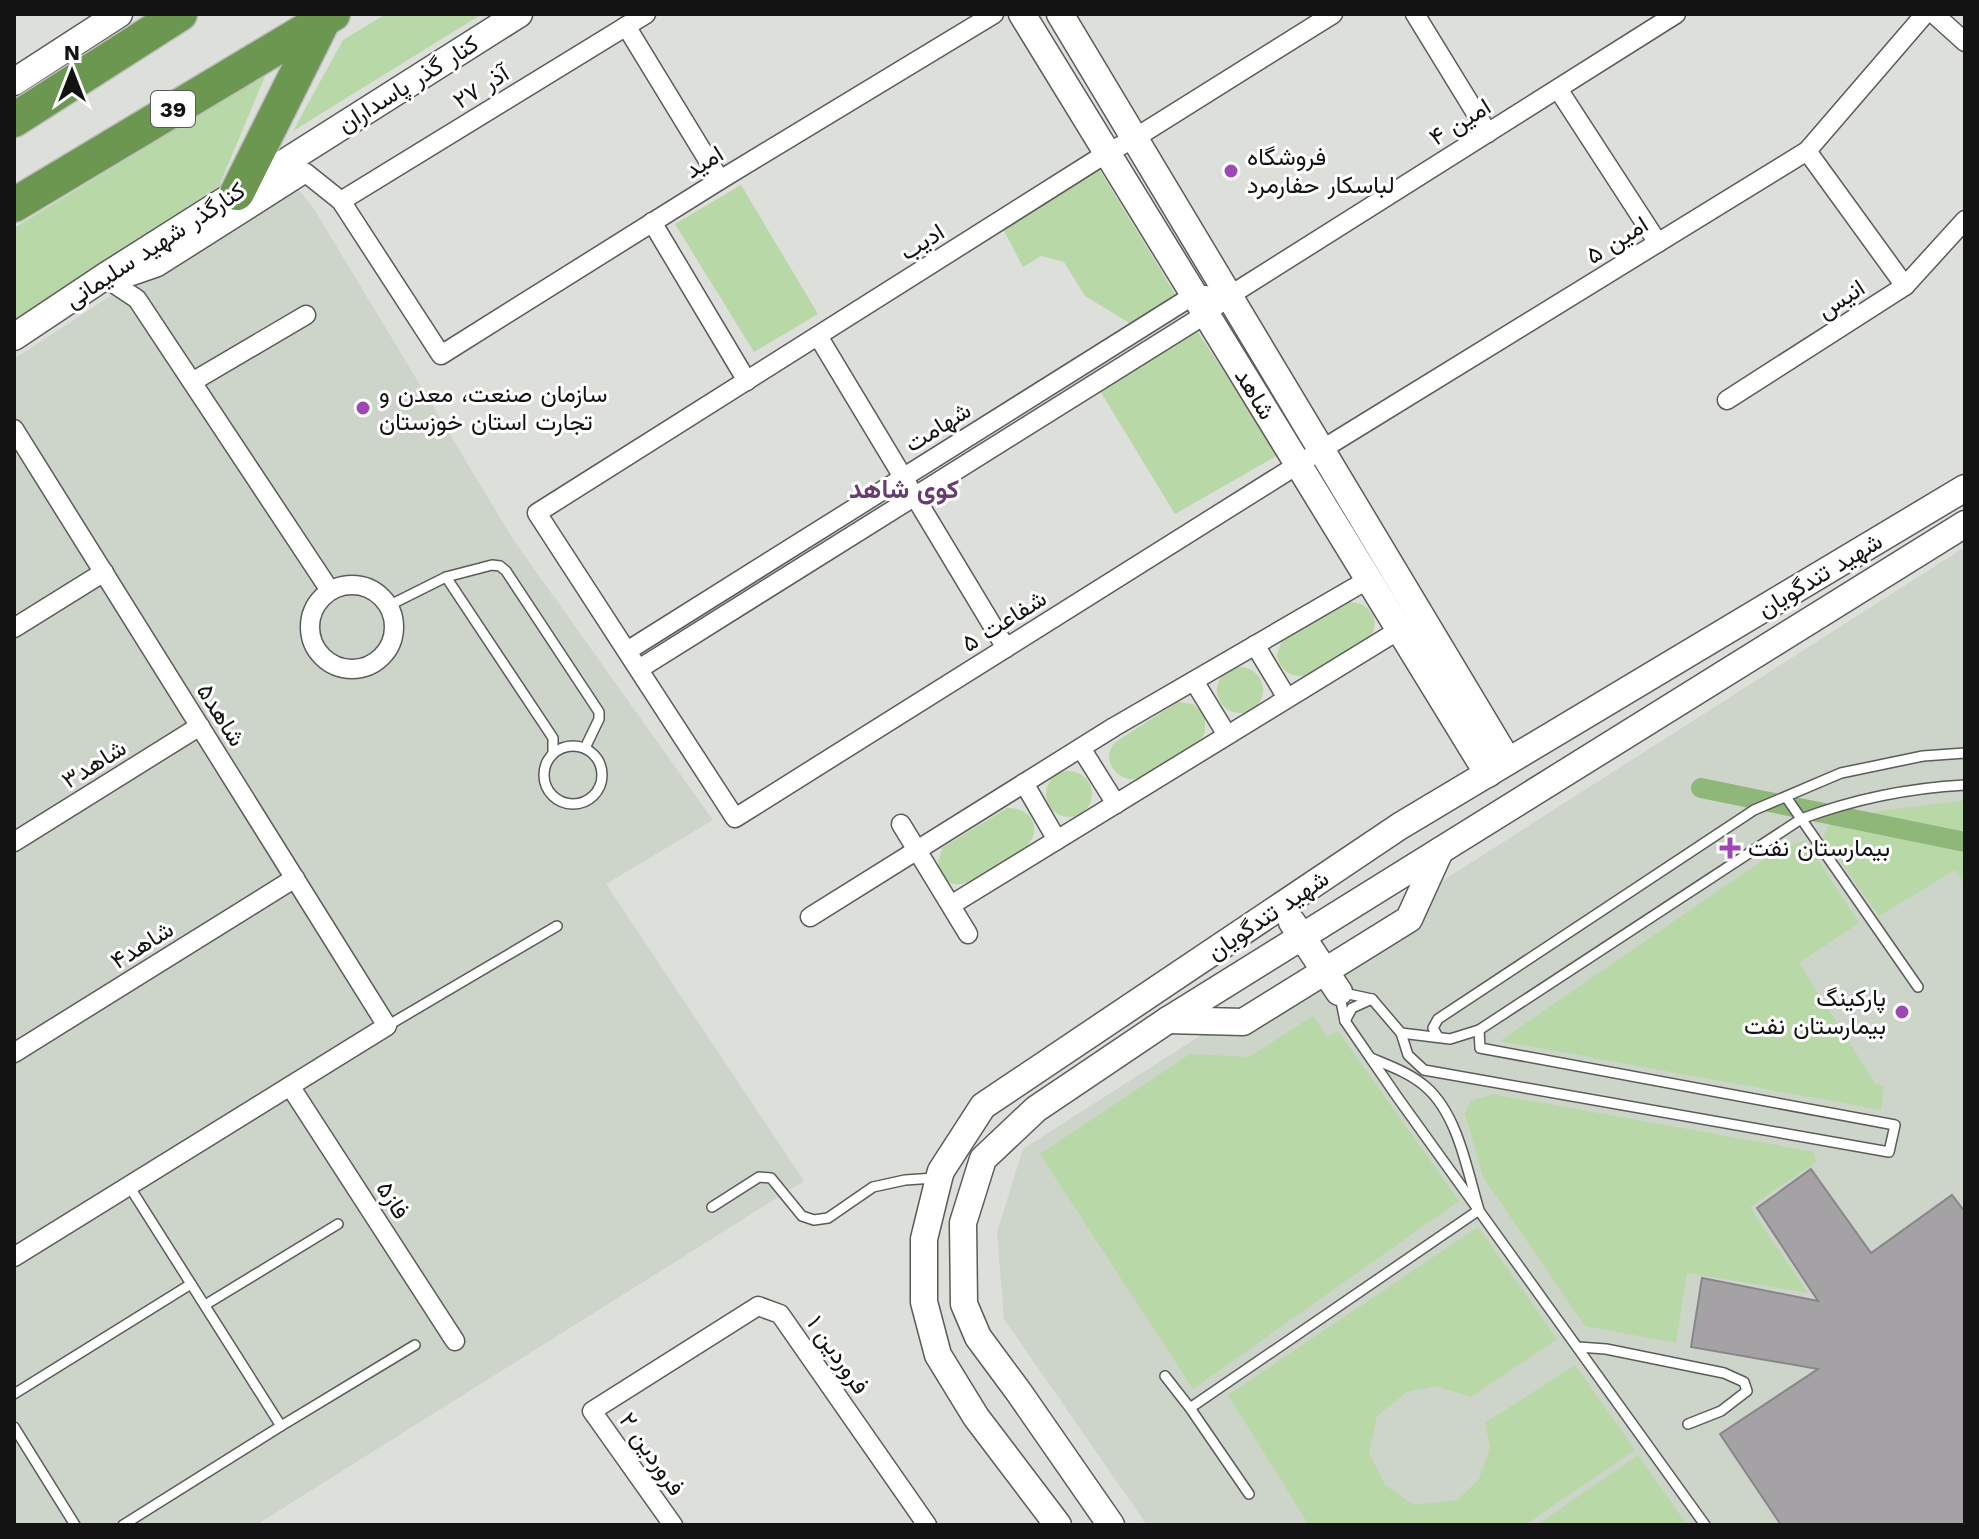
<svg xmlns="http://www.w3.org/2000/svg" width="1979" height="1539" viewBox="0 0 1979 1539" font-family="'Work Sans',Vazirmatn,sans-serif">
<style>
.built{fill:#cdd4c9}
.green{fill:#b9d8a8}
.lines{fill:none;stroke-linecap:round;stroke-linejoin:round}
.canal{stroke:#90b77a;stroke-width:20}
.building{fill:#a5a2a6;stroke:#89868a;stroke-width:2}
.lane-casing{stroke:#5a5c58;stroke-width:12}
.street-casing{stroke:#5a5c58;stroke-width:21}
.secondary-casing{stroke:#5a5c58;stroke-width:29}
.highway-casing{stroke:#bdbdbd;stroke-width:37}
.lane{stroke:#fff;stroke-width:9}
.street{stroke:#fff;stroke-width:18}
.secondary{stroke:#fff;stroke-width:26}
.highway{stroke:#6c9751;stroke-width:34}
.poi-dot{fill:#9f48b4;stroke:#fff;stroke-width:3}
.labels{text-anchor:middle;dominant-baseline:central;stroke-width:6;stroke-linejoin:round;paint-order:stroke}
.shield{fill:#fff;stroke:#595a59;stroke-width:2}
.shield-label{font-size:22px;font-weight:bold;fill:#121312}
.street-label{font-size:24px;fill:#121312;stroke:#fff}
.poi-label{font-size:24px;fill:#121312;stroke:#fff;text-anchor:start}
.neighbourhood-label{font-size:26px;font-weight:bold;fill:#673c72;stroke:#fff}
</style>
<rect width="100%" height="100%" fill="#dcdfda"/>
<g class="built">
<path d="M290 179 314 209 514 541 713 820 606 884 804 1181 256 1525H14V359Z"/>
<path d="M1965 547V1525H1147L1004 1319 997 1232 1023 1149Z"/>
</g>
<g class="green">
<path d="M386 14H482L293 131 343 40Z"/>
<path d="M266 74 219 186 14 320V228Z"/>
<path d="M1096 164 1179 300 1136 327 1085 296 1064 262 1041 256 1023 267 1001 225Z"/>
<path d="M741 185 818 314 754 352 675 224Z"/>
<path d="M1194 326 1278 455 1175 514 1097 386Z"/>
<path d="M1348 602C1374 602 1384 626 1364 644L1304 676C1289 677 1280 670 1277 655L1282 640Z"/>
<circle cx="1240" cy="690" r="23"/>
<path d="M1178 702 1193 704 1205 716V731L1202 738C1192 747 1145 777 1134 779 1125 780 1117 775 1112 767 1107 759 1109 751 1114 743Z"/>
<circle cx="1069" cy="794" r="23"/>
<path d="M1965 800V884L1955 870 1879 916 1823 837 1829 825 1880 811Z"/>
<path d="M1007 808C1033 807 1044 831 1024 849 1013 856 1001 863 990 870 970 882 946 898 938 863L942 848Z"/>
<path d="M1805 840 1859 923 1799 963 1875 1083 1884 1086 1881 1110 1500 1041 1773 853Z"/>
<path d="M1313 1016 1327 1037 1338 1031 1459 1201 1193 1389 1040 1154 1190 1054 1249 1057Z"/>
<path d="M1493 1094 1814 1152 1816 1162 1750 1207 1808 1293 1687 1273 1676 1343 1585 1326 1483 1177 1465 1113 1471 1101Z"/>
<path d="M1478 1227 1557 1339 1471 1397 1435 1386 1407 1392 1377 1416 1369 1453 1385 1485 1414 1505 1457 1500 1479 1479 1490 1447 1485 1423 1575 1365 1635 1450 1525 1525H1309L1228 1395Z"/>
<path d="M1638 1455 1687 1525H1537Z"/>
</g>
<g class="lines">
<path class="canal" d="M1701 788 1965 842"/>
</g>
<path class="building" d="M1811 1169 1871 1253 1952 1195 1965 1212V1525H1781L1720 1434 1818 1369 1691 1347 1702 1278 1818 1301 1757 1208Z"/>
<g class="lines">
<defs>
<g id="lane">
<path d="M446 577 553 738V753"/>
<path d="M390 605 446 577 492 565 500 566 506 571 599 712V719L585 748"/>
<circle cx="573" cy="775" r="29"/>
<path d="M1786 797 1918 987"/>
<path d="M1345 1021 1352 1008 1372 999"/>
<path d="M387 1026 557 926"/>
<path d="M1401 1033 1408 1055 1424 1070 1889 1152 1895 1125 1480 1048 1479 1030"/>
<path d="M1438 1037 1433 1028 1438 1019 1754 810 1841 773 1923 756 1965 753"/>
<path d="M129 1186 281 1426"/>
<path d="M712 1207 759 1177 771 1178 802 1216 814 1220 828 1218 873 1187 905 1180 935 1178"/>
<path d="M205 1305 338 1224"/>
<path d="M1578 1347 1606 1349 1724 1373 1744 1382 1747 1391 1721 1411 1688 1424"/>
<path d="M1165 1376 1190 1408"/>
<path d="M14 1394 191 1284"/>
<path d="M14 1427 75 1525"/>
<path d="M1249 1494 1190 1408 1479 1210C1467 1170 1458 1115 1426 1087 1410 1073 1390 1066 1371 1058"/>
<path d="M123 1525 281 1426 415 1345"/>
<path d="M1705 1525 1398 1098 1345 1021 1339 992 1372 999 1401 1033 1450 1039 1479 1030 1801 819C1854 799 1909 788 1965 785"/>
</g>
<g id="street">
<path d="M1333 14 1135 138 1107 153 537 513 735 818 1321 450 1807 151 1925 14"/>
<path d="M1415 14 1488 133"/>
<path d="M1934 14 1965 42"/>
<path d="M626 26 720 180"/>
<path d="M1558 89 1658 243"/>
<path d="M1807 151 1905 286"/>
<path d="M341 201 646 14"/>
<path d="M652 222 747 381"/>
<path d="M104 277 137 299 329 589"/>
<path d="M108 277 132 276 158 267 306 173 341 201 441 355 720 180 994 14"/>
<path d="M818 336 1006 648"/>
<path d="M192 382 306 315"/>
<path d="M1727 400 1905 286 1965 220"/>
<path d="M14 429 387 1026 14 1257"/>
<circle cx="352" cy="627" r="42"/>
<path d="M14 628 104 572"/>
<path d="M1255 645 1287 698"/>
<path d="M627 651 1194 295H1206"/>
<path d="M639 669 1206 314 1229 296 1676 14"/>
<path d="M1194 681 1227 735"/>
<path d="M1081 748 1116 804"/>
<path d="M1024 783 1057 840"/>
<path d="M901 824 968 934"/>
<path d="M14 842 200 726"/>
<path d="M951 905 1399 630"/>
<path d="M810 917 1114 727 1369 579"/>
<path d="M14 1053 295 878"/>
<path d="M290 1086 455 1341"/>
<path d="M673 1525 592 1411 758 1306 780 1314 927 1525"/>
</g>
<g id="secondary">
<path d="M1022 14 1488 774"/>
<path d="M1060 14 1508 761"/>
<path d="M14 82 119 14"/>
<path d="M14 337 104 277 519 14"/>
<path d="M1292 922 1339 992"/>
<path d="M1168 1020 1243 1022 1409 919 1440 851"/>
<path d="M1058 1525 976 1417 938 1355 924 1302V1239L939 1178 941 1171 983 1106 1400 826 1965 488"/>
<path d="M1111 1525 1018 1391 978 1337 964 1304 963 1223 983 1159 1036 1109 1168 1020 1965 524"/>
</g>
<g id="highway">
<path d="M14 120 180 14"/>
<path d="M237 193 324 19"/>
<path d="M14 205 333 14"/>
</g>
</defs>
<use href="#lane" class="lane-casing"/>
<use href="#street" class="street-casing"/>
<use href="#secondary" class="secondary-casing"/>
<use href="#highway" class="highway-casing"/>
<use href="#lane" class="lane"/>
<use href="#street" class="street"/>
<use href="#secondary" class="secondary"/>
<use href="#highway" class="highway"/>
</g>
<g class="poi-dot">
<circle cx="1231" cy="171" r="8"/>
<circle cx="363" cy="408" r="8"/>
<path d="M1726 836h8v8h8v8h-8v8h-8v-8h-8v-8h8z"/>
<circle cx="1902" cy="1012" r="8"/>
</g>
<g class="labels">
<rect class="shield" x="151" y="91" width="44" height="36" rx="6"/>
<g class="shield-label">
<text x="173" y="109">39</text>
</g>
<g class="street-label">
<text transform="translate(408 84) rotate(-32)">کنار گذر پاسداران</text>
<text transform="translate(481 87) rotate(-32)">آذر ۲۷</text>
<text transform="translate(1460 122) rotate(-32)">امین ۴</text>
<text transform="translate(704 162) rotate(-32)">امید</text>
<text transform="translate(1617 240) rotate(-32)">امین ۵</text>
<text transform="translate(922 242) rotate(-32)">ادیب</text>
<text transform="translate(155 245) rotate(-33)">کنارگذر شهید سلیمانی</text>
<text transform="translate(1841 299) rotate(-33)">انیس</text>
<text transform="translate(1255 394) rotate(59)">شاهد</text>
<text transform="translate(938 427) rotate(-32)">شهامت</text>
<text transform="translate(1820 575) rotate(-31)">شهید تندگویان</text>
<text transform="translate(1004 621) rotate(-32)">شفاعت ۵</text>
<text transform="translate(221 715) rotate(58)">شاهد۵</text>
<text transform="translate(94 764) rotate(-32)">شاهد۳</text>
<text transform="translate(1268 915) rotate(-34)">شهید تندگویان</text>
<text transform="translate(142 945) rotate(-32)">شاهد۴</text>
<text transform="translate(393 1200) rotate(57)">فاز۵</text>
<text transform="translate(838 1355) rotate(55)">فروردین ۱</text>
<text transform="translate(652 1454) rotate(55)">فروردین ۲</text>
</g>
<g class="poi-label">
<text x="1247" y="157">فروشگاه<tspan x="1247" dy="28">لباسکار حفارمرد</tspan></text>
<text x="379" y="394">سازمان صنعت، معدن و<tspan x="379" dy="28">تجارت استان خوزستان</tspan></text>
<text x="1748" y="848">بیمارستان نفت</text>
<text x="1886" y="998" text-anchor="end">پارکینگ<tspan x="1886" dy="28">بیمارستان نفت</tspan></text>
</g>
<g class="neighbourhood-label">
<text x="904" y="489">کوی شاهد</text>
</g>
</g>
<rect width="1979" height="1539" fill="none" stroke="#121312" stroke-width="32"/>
<g transform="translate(72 72)" stroke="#ffffff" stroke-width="6" paint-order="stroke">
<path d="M0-6L14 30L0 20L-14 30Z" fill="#121312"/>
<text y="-12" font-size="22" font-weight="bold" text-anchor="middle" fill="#121312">N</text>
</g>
</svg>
